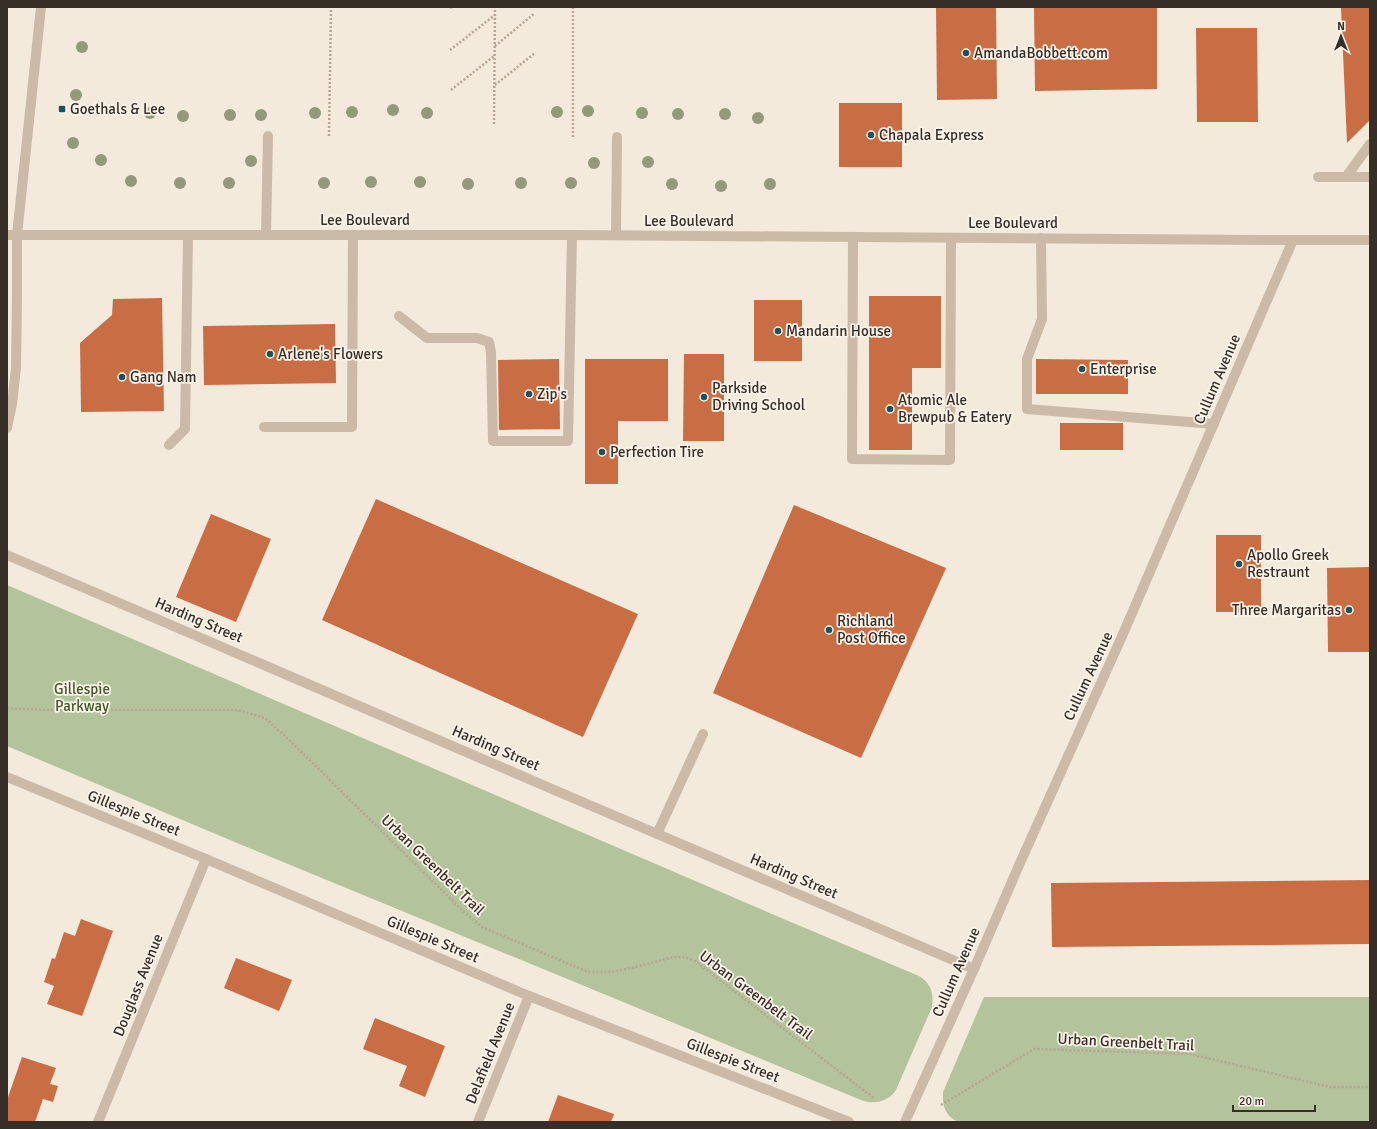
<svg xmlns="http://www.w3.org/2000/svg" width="1377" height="1129" viewBox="0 0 1377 1129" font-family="Signika,sans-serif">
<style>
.green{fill:#b3c39c}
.building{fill:#c96d44}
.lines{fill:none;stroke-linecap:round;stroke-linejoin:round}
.path{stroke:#b7a592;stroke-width:2.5;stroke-dasharray:2 2;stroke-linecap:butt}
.service{stroke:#ccbaa8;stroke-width:10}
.minor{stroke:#ccbaa8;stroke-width:10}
.tertiary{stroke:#ccbaa8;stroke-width:10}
.tree{fill:#93997b}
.poi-dot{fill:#1c535b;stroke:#faf3e9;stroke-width:1.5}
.labels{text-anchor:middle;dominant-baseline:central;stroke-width:3.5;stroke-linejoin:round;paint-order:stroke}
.poi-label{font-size:15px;fill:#382e28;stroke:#faf3e9;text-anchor:start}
.street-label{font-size:15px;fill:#382e28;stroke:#faf3e9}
.park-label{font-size:15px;fill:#44572b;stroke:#faf3e9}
</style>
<rect width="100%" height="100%" fill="#f3eadc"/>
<g class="green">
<path d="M7 585 779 917 919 976C931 983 934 994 932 1007L896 1090C888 1102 874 1105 861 1100L237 843 7 746Z"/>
<path d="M984 997H1370V1122H959C945 1117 942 1105 943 1092Z"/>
</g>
<g class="building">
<path d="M936 7H996L997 99 937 100Z"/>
<path d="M1034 7H1157V89L1035 91Z"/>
<path d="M1341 8H1370V120L1347 143Z"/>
<path d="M1196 28H1257L1258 122H1197Z"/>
<rect x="839" y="103" width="63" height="64"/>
<path d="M869 296H941V368H912V450H869Z"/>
<path d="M162 298 164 411 81 412 80 343 112 315 113 299Z"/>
<rect x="754" y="300" width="48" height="61"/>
<path d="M335 324 336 383 204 385 203 326Z"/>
<path d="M684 354H724V441H683Z"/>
<path d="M559 359 560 429 499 430 498 360Z"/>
<path d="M585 359H668V421H618V484H585Z"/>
<path d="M1036 359 1128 360V394H1036Z"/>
<rect x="1060" y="423" width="63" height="27"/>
<path d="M376 499 638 614 583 737 322 620Z"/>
<path d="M794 505 946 568 861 758 713 693Z"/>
<path d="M211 514 271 539 236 622 176 597Z"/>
<rect x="1216" y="535" width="45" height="77"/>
<path d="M1370 567V652H1328L1327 568Z"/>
<path d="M1370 880V944L1052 947 1051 883Z"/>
<path d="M81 919 113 931 82 1016 47 1004 54 986 44 982 52 958 55 959 64 932 75 936Z"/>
<path d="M236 958 292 980 279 1011 224 988Z"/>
<path d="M375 1018 445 1046 425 1097 399 1086 407 1066 363 1049Z"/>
<path d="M22 1057 56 1068 50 1084 58 1086 53 1102 43 1099 35 1122H7V1100Z"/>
<path d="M558 1095 614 1114 611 1122H548Z"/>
</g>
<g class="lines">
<g class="path">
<path d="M573 7V137"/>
<path d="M450 8 452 7"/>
<path d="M495 46 535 13"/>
<path d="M450 50 495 15"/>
<path d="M495 85 535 53"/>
<path d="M451 90 494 56"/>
<path d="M494 124 495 7"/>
<path d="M329 136 331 7"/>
<path d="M7 708 45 710H238L265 718 285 736 462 910 482 927 588 972H612L640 966 673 957H684L695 961 875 1099"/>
<path d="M941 1105 1034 1049 1190 1054 1330 1087H1370"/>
</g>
<g class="service">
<path d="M1318 177H1370"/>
<path d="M1346 177 1370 144"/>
<path d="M266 235 268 136"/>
<path d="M616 235 617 137"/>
<path d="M853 237 852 459 950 460 951 238"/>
<path d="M1041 238 1042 319 1027 359V409L1214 424"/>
<path d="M399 316 427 338H477L489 342 491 352 493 441H568L572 235"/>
<path d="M264 427H352L353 235"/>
<path d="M169 445 185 429 188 235"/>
<path d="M157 619 566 795"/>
<path d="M657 834 703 734"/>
</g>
<g class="minor">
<path d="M7 555 157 619"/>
<path d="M566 795 974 969"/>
<path d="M98 1122 206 859"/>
<path d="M478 1122 529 996"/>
</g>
<g class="tertiary">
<path d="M7 235H572L1266 240H1370"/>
<path d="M7 428 12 404 16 368 17 297V235L41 7"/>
<path d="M7 777 206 859 529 996 849 1122"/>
<path d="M905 1122 974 969 1020 863 1123 634 1293 240"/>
</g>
</g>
<g class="tree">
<circle cx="82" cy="47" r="6"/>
<circle cx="76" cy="95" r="6"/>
<circle cx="393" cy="110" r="6"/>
<circle cx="588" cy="111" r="6"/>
<circle cx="352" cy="112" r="6"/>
<circle cx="557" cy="112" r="6"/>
<circle cx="150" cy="113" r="6"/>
<circle cx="315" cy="113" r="6"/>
<circle cx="427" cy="113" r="6"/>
<circle cx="642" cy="113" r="6"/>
<circle cx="678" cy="114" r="6"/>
<circle cx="725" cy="114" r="6"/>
<circle cx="230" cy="115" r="6"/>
<circle cx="261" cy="115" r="6"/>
<circle cx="183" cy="116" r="6"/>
<circle cx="758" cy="118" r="6"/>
<circle cx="73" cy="143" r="6"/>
<circle cx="101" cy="160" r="6"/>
<circle cx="251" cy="161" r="6"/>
<circle cx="648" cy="162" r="6"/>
<circle cx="594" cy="163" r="6"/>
<circle cx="131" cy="181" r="6"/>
<circle cx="371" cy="182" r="6"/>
<circle cx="420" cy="182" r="6"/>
<circle cx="180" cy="183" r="6"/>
<circle cx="229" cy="183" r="6"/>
<circle cx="324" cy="183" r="6"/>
<circle cx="521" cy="183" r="6"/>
<circle cx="571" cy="183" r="6"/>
<circle cx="468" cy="184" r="6"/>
<circle cx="672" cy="184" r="6"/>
<circle cx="770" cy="184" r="6"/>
<circle cx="721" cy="186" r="6"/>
</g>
<g class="poi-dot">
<circle cx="966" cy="53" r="4"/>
<rect x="58" y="105" width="8" height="8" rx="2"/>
<circle cx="871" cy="135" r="4"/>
<circle cx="778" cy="331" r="4"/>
<circle cx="270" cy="354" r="4"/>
<circle cx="1082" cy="369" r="4"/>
<circle cx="122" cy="377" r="4"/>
<circle cx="529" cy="394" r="4"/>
<circle cx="704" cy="397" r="4"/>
<circle cx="890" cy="409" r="4"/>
<circle cx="602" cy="452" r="4"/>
<circle cx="1239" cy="564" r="4"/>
<circle cx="1349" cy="610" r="4"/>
<circle cx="829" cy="630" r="4"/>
</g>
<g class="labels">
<g class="poi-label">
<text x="974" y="53">AmandaBobbett.com</text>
<text x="70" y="109">Goethals &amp; Lee</text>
<text x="879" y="135">Chapala Express</text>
<text x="786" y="331">Mandarin House</text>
<text x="278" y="354">Arlene's Flowers</text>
<text x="1090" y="369">Enterprise</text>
<text x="130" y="377">Gang Nam</text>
<text x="712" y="388">Parkside<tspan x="712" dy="17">Driving School</tspan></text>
<text x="537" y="394">Zip's</text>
<text x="898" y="400">Atomic Ale<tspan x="898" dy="17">Brewpub &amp; Eatery</tspan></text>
<text x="610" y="452">Perfection Tire</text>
<text x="1247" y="555">Apollo Greek<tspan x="1247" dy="17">Restraunt</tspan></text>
<text x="1341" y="610" text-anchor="end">Three Margaritas</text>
<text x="837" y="621">Richland<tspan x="837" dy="17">Post Office</tspan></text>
</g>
<g class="street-label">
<text x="365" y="220">Lee Boulevard</text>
<text x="689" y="221">Lee Boulevard</text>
<text x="1013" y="223">Lee Boulevard</text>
<text transform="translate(1217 379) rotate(-67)">Cullum Avenue</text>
<text transform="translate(199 620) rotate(23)">Harding Street</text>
<text transform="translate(1088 676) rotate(-65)">Cullum Avenue</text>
<text transform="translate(496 748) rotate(23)">Harding Street</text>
<text transform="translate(134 813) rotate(22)">Gillespie Street</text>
<text transform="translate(433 865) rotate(44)">Urban Greenbelt Trail</text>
<text transform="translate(794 876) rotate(23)">Harding Street</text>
<text transform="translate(433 939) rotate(23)">Gillespie Street</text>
<text transform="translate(956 972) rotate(-66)">Cullum Avenue</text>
<text transform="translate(138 985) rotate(-68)">Douglass Avenue</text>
<text transform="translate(756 995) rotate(37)">Urban Greenbelt Trail</text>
<text transform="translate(1126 1042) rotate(3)">Urban Greenbelt Trail</text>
<text transform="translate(490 1053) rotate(-68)">Delafield Avenue</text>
<text transform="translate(733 1060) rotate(21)">Gillespie Street</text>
</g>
<g class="park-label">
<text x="82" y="689">Gillespie<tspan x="82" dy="17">Parkway</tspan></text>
</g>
</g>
<rect width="1377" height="1129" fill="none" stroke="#382e28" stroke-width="16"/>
<g transform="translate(1341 36)" stroke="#faf3e9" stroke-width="3" paint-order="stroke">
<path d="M0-3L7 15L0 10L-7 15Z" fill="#382e28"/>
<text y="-6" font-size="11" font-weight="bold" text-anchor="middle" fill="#382e28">N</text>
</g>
<path d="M1233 1105v6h82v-6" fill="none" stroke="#382e28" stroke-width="2"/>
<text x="1239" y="1105" font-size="12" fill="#382e28" stroke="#faf3e9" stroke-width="3" paint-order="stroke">20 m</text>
</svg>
